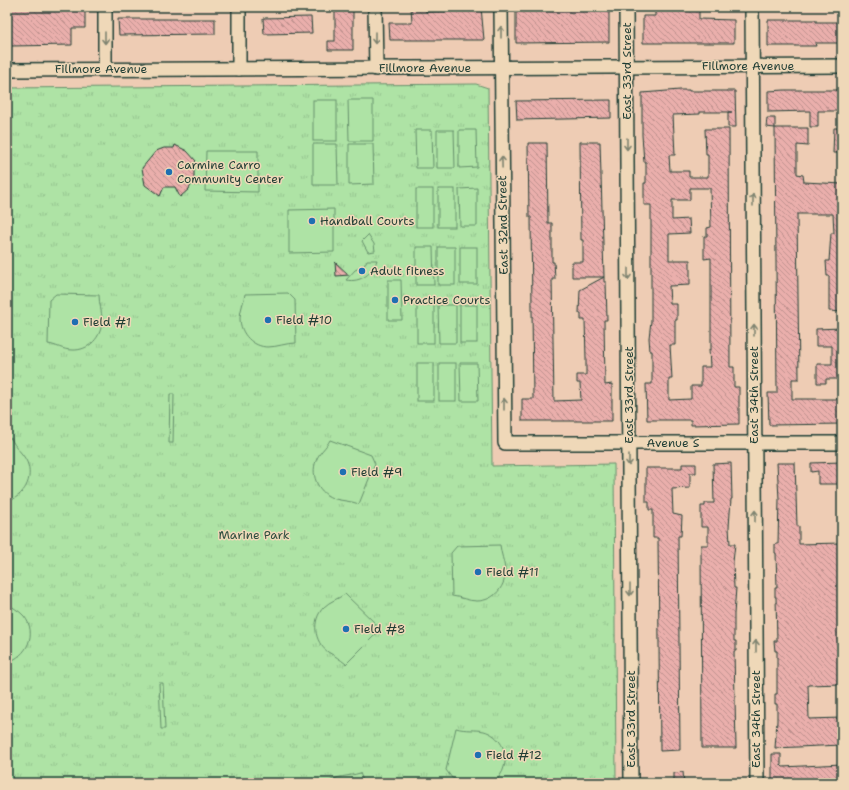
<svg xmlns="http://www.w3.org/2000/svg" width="849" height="790" viewBox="0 0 849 790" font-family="'Shantell Sans',sans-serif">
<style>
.grass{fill:url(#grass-tufts);stroke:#66906c}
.garden{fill:#aee3a5;stroke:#66906c}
.building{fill:url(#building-back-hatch);stroke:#1f3d34;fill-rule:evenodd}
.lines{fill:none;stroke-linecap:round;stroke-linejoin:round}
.street-casing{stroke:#1f3d34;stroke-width:16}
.street{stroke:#efd8b8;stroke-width:13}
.oneway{stroke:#7d836f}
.poi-dot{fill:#1f6fb2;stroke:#efd8b8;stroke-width:1.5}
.labels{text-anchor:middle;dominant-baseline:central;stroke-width:3;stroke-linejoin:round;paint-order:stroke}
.street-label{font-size:12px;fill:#1f3d34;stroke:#efd8b8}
.poi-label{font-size:12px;fill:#1f3d34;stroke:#efd8b8;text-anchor:start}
.park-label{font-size:12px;fill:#2d4e3f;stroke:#efd8b8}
</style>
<defs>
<pattern id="grass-tufts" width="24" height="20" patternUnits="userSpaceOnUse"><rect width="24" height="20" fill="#aee3a5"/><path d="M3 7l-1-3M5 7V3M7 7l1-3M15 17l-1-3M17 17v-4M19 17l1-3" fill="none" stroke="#95c48f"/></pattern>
<pattern id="building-back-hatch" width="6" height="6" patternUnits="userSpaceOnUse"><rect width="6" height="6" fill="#eaafac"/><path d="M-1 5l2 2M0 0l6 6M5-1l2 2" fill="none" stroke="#bd908d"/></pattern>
</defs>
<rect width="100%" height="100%" fill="#eeccb4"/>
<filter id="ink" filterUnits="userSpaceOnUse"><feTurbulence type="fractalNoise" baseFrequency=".025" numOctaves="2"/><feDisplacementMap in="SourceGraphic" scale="8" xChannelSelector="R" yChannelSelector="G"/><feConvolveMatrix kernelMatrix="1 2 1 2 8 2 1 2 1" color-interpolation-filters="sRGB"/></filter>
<g filter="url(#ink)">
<path class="grass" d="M476 84 488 88 492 466 614 464 616 783H7V88Z"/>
<g class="garden">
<rect x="313" y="100" width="24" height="41"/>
<path d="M348 100H373V141H349Z"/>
<path d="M415 130H432L433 168H416Z"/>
<path d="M437 130H454L455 168H437Z"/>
<path d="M459 130H476L477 167 459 168Z"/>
<path d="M313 144H337L338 185H313Z"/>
<path d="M349 144H373L374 184 349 185Z"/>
<path d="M206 151H258V192L205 191Z"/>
<path d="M477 188V226H460L459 189Z"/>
<rect x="416" y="189" width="17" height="38"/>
<rect x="438" y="189" width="17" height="38"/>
<path d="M334 209V252L289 253V210Z"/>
<path d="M368 235 374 244 375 251 368 252 362 241Z"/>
<path d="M416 247H433L434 285H416Z"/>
<rect x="438" y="247" width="17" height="38"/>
<rect x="460" y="247" width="17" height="37"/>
<path d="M367 260H377C373 273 361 283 346 280L355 270 364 266Z"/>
<path d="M388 280H401L402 320H388Z"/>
<path d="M288 293 295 300 296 343C286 343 277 347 268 347 253 347 240 334 240 318 240 310 244 302 245 294Z"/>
<path d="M56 294 99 295C99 304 102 311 102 320 102 337 89 351 72 350 63 350 56 345 48 344L49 300Z"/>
<rect x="417" y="305" width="17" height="38"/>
<path d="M438 305H456V343H439Z"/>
<rect x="460" y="305" width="17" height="38"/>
<rect x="417" y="363" width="17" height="38"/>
<rect x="439" y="363" width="17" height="38"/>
<path d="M460 363H477L478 401H461Z"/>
<path d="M170 394H174L173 443H169Z"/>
<path d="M11 438C15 448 23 453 27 462 34 479 24 496 7 502V440Z"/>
<path d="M330 440 371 455 375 464 359 504C351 501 343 501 335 499 319 494 310 476 316 461 319 452 326 448 330 440Z"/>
<path d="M500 545C501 554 504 561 505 569 507 586 494 601 477 601 468 601 461 597 452 596L451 553 457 546Z"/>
<path d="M345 594 376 624V634L346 664C340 659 335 656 328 652 314 642 311 620 324 607 330 601 338 599 345 594Z"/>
<path d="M7 602C12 608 19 610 24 616 38 633 27 657 7 662Z"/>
<path d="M159 683H163L165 729H161Z"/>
<path d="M456 728C466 731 474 729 484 731 499 735 509 751 504 767 503 773 498 777 496 783H471L452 778 446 770Z"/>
<path d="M360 773 364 783H327C337 775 348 777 360 773Z"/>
</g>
<g class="building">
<path d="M7 7H85V28H72V45L10 46V29H7Z"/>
<path d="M335 7H353V50H328V41H335Z"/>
<path d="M411 7H426V12L448 11V7H481L484 40H390L389 23H412Z"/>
<path d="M516 7H609V42L516 43Z"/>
<path d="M655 7H699V19L734 20V43H643V16H655Z"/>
<path d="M311 17 312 33 264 34 263 18Z"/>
<path d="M118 19H215V34L119 35Z"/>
<path d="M768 20H816V22H842V43H815L816 46H768Z"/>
<path d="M680 90H689V91H735L736 127H728V112H732H700V114L673 115 675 155H669L670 171H689V177H708V154H706L705 129H729L730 367H734V387H739V424L691 425V420H647L646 384H652V351H650L649 338 651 321V205H644V183H646V162H644L642 135V93ZM690 188H710L711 227 707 228V236H704V259L711 258V349H709L710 367H701V386H691V399L669 400V379H672L670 345H675V320H677V304H670L669 286 690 285V260H669V234L690 233 689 219 672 220V200H690Z"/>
<path d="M785 90H842V111H818V127H810V111L768 112V91Z"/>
<path d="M611 100V118L517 120 516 101Z"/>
<path d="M767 118H775V128L766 127Z"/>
<path d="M775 128H808V146L797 145V174L803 175 804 182 842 184V312L829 311V276H827L826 261H829L831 233H834L833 214H797L799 379H792V399H842V424L769 425 768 393H777Z"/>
<path d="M834 128H842V153H833Z"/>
<path d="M580 142H600L604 277H572V262H583V240H581Z"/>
<path d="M528 143H547L548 223H552V262H554L555 279H552L554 401 581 400 580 383H577V375H586V359L585 320H581V313H579L580 290 604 277V282H606L607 320H604L605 385 612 384V421H522V399H533L531 217H529Z"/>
<path d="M175 145 187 151 196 161 194 163V179L189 189 180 197 175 187H164L160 196 145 185 142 168 156 151 164 148H174Z"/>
<path d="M335 262 349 275 336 276Z"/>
<path d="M842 328V379H826V383H817V364H832V346H816V329Z"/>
<path d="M842 462V484H818V471L811 472V463Z"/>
<path d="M731 463 732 499H731L729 527 730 544H735L733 562 734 588H736L734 614V641H736V651H734L736 748H702L701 545H708V527H701V506H705V503H714L713 464Z"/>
<path d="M777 463H795L797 526H799V544L842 543V684L808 685 809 719 842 718V745L775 748 777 721V704H775V694H777V651H775L774 641H777L776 597H775V588H777L776 553H775V544H778L779 499Z"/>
<path d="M682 464H696V473H690V488L672 489 673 514 682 516 681 536H678L680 750 660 751 658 538H653V510H649V502H646V468H682Z"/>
<path d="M772 754H781V765L783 767 842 764V783H772Z"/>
<path d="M683 772 684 783H674V773Z"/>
</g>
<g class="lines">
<defs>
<g id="street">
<path d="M105 7V68"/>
<path d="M239 7V69"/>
<path d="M375 7 376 69"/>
<path d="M501 7 505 443H842"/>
<path d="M626 7 631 783"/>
<path d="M752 7 757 783"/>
<path d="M7 70 842 66"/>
</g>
</defs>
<use href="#street" class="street-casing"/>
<use href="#street" class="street"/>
</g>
<defs><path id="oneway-shaft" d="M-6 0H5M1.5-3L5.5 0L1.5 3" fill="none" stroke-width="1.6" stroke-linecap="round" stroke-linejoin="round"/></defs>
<g class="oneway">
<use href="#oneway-shaft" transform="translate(501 32) rotate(-90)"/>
<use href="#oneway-shaft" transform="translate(105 38) rotate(90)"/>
<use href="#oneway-shaft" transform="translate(375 38) rotate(90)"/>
<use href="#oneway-shaft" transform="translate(627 144) rotate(90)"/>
<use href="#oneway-shaft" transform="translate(502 162) rotate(-91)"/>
<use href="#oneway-shaft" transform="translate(753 200) rotate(-90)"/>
<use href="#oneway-shaft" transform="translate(628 274) rotate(90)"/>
<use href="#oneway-shaft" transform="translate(754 330) rotate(-90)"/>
<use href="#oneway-shaft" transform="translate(504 404) rotate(-90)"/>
<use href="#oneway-shaft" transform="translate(629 460) rotate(90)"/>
<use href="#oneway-shaft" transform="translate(755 516) rotate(-90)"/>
<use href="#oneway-shaft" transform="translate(630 590) rotate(90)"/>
<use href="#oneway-shaft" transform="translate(756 646) rotate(-90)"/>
</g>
</g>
<g class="poi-dot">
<circle cx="169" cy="172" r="4"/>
<circle cx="312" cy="221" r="4"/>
<circle cx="362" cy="271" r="4"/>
<circle cx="395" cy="300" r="4"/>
<circle cx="268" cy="320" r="4"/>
<circle cx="75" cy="322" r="4"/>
<circle cx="343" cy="472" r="4"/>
<circle cx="478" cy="572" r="4"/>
<circle cx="346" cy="629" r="4"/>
<circle cx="478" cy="755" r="4"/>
</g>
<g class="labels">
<g class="street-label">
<text x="748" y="66">Fillmore Avenue</text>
<text x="425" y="68">Fillmore Avenue</text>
<text x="101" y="69">Fillmore Avenue</text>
<text transform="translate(627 71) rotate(-90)">East 33rd Street</text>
<text transform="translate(503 225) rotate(-91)">East 32nd Street</text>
<text transform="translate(629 395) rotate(-90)">East 33rd Street</text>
<text transform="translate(754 395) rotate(-90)">East 34th Street</text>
<text x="673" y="443">Avenue S</text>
<text transform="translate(631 719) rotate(-90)">East 33rd Street</text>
<text transform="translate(756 719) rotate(-90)">East 34th Street</text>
</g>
<g class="poi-label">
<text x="177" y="165">Carmine Carro<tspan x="177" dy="14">Community Center</tspan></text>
<text x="320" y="221">Handball Courts</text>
<text x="370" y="271">Adult fitness</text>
<text x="403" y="300">Practice Courts</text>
<text x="276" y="320">Field #10</text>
<text x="83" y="322">Field #1</text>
<text x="351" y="472">Field #9</text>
<text x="486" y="572">Field #11</text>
<text x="354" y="629">Field #8</text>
<text x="486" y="755">Field #12</text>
</g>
<g class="park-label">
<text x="254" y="535">Marine Park</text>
</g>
</g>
<rect width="849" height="790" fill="none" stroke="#efd8b8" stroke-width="24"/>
<rect x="12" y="12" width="825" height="766" fill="none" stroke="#1f3d34" stroke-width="1.5" filter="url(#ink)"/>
</svg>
